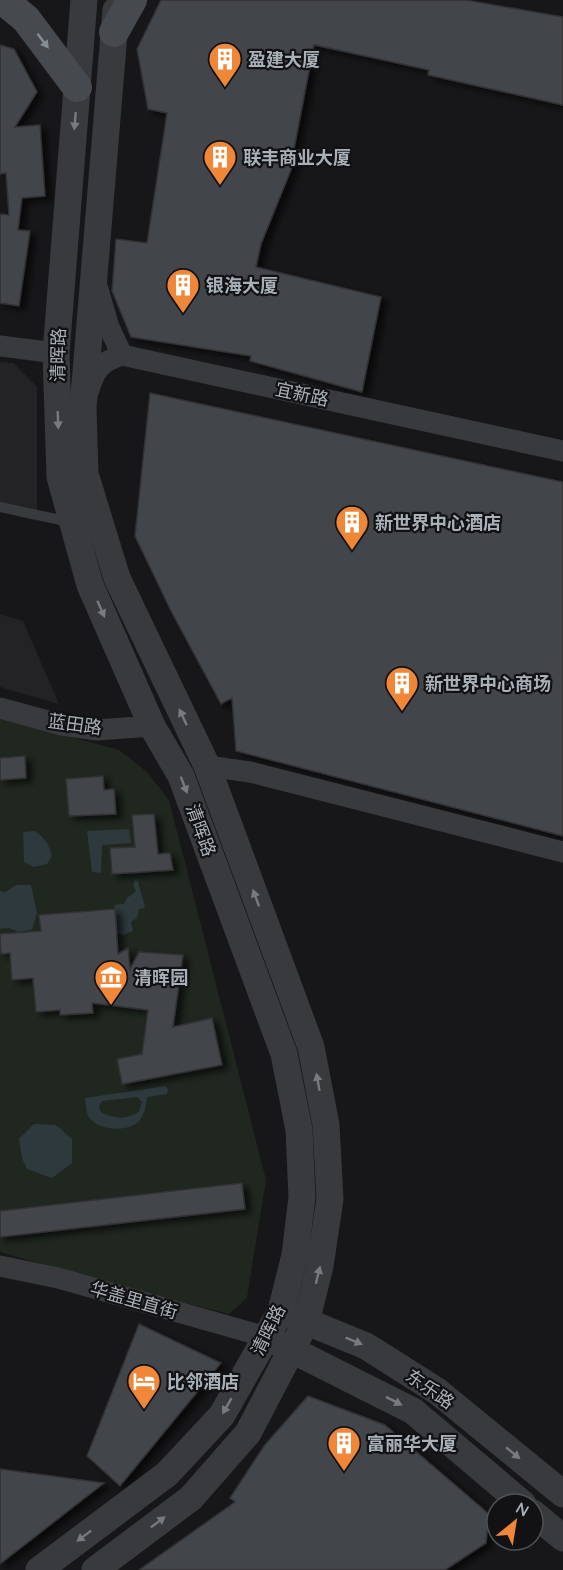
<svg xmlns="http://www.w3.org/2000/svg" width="563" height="1570" viewBox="0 0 563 1570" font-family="Quicksand,'Noto Sans SC',sans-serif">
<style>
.built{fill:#232326}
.green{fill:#1f271f}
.water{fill:#2d393d;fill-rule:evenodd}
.building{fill:#434549;stroke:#313235;stroke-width:1.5;filter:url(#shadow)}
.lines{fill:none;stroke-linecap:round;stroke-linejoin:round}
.service{stroke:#383a3e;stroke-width:10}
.minor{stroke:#383a3e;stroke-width:21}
.tertiary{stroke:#383a3e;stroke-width:27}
.secondary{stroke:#46494e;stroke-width:30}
.oneway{fill:#868d93}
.oneway2{fill:#767b81}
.labels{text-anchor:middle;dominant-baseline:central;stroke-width:4.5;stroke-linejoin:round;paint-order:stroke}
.poi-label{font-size:18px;font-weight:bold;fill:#a9b1b8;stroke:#121214;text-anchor:start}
.street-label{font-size:18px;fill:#a9b1b8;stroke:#121214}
</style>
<defs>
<filter id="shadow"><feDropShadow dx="6" dy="4" stdDeviation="3" flood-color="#0009"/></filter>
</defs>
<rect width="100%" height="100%" fill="#171719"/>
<g class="built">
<path d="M0 362 13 363 37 387V521L0 512Z"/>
<path d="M0 614 23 621 59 704 0 687Z"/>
</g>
<path class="green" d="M0 718 119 750 146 771 169 800 266 1180 247 1298 229 1314 120 1287 0 1252Z"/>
<g class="water">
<path d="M129 829 131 843 102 845 101 873 92 872 87 831Z"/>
<path d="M35 831C45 838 49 845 52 856L47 864 34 867 24 862 23 832Z"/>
<path d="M135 880 138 881C139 888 145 904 145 908L139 909 137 918 131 922 133 931 123 935 94 926 115 921 114 905 124 904 127 898 136 891 133 885Z"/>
<path d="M16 885H31L37 913 32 930 18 932 9 928 0 929V891L6 892Z"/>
<path d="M166 1086 168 1090 167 1094 147 1097C146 1105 145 1113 140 1120 130 1133 97 1131 89 1117 86 1113 86 1104 85 1098ZM138 1097 142 1102 139 1112C125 1120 116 1119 101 1112L99 1106 102 1101Z"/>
<path d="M34 1124 56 1125 72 1139V1163L52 1178 27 1169 22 1158 19 1139Z"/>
</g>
<g class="building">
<path d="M161 0H466L563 17V105L428 75 429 70 314 45 294 149 299 150 261 244 256 267 381 297 362 392 250 361 251 356 131 337 112 291 116 239 147 243 167 113 148 109 137 49Z"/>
<path d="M0 45 14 49 37 92 15 127 40 125 45 196 22 198 18 230 30 231 19 306 0 303V214L9 215 6 173 0 174Z"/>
<path d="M150 393 563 482V836L236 751 232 698 221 704 171 611 135 536Z"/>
<path d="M25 756 26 778 0 780V758Z"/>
<path d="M103 776 104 790 114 789 116 814 69 816 66 779Z"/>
<path d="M154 814 158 854 170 853 173 870 112 874 110 848 135 847 132 815Z"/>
<path d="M115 909 118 954 128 948 130 969 139 952 183 955 173 1027 212 1018 222 1065 122 1084 117 1059 142 1054 148 1010 92 1003 93 1013 60 1015V1010L36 1012 33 978 12 980 10 953 1 954 0 934 41 931 39 915Z"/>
<path d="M242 1183 245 1209 0 1237V1211Z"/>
<path d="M139 1324 221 1363 120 1486 87 1456Z"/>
<path d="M308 1396 385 1425 489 1514 486 1543 445 1570H139L235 1502 230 1498 264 1446Z"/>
<path d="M0 1469 104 1483 0 1564Z"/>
</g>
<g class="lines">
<path class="service" d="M0 507 70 522"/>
<g class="minor">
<path d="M97 286 109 327 122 355 563 451"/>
<path d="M0 346 56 353"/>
<path d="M89 390C95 369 101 362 122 355"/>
<path d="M0 708 62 725 97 730 152 726"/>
<path d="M207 766 250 772 563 852"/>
<path d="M0 1266 58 1278 266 1337"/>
</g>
<g class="tertiary">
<path d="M290 1315 366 1346 437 1391 563 1494"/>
<path d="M278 1343 413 1411 523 1504"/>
<path d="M533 1513 563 1538"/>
<path d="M39 1570 167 1474 222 1415 281 1311 295 1255 302 1197 299 1130 284 1054 181 776 152 726 90 585 60 477 56 353 84 0"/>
<path d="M95 1570 191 1498 248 1433 306 1322 320 1266 330 1199 326 1125 311 1047 207 766 117 578 85 474 83 408 116 10"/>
</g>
<g class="secondary">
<path d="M3 0 26 19 77 87"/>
<path d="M114 32 132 0"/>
</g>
</g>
<defs><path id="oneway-solid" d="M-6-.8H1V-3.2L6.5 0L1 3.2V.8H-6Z" transform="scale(1.5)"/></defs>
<use class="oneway" href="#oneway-solid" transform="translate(43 41) rotate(53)"/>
<g class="oneway2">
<use href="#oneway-solid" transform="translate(75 121) rotate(95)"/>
<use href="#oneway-solid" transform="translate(58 420) rotate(88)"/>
<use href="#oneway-solid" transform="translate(101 609) rotate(66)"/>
<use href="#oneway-solid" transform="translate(183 717) rotate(-115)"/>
<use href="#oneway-solid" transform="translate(184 785) rotate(69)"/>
<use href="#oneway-solid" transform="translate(256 898) rotate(-110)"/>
<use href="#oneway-solid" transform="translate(318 1082) rotate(-100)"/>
<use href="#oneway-solid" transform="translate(318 1275) rotate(-76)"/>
<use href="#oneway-solid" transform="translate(354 1341) rotate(22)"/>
<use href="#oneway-solid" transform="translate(394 1401) rotate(27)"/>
<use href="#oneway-solid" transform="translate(227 1406) rotate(120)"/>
<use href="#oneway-solid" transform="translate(513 1453) rotate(39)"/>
<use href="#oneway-solid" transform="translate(158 1522) rotate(-37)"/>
<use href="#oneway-solid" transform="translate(84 1536) rotate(143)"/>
</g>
<defs>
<symbol id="building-pin" viewBox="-11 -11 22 30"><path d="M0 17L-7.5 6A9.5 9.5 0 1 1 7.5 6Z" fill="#f08637" stroke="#121214"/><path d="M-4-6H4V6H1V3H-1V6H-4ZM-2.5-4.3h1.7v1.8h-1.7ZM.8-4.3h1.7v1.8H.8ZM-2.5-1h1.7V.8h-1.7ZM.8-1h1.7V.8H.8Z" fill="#fff"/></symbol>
<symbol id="museum-pin" viewBox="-11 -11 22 30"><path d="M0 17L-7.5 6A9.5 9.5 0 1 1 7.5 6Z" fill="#f08637" stroke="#121214"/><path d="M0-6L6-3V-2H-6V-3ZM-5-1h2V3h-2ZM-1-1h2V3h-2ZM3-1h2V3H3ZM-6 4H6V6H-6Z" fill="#fff"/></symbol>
<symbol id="hotel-pin" viewBox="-11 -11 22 30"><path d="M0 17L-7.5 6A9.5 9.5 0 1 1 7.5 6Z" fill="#f08637" stroke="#121214"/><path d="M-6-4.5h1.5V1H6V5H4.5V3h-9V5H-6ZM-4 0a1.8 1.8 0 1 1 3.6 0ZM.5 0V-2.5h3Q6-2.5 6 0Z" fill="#fff"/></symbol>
</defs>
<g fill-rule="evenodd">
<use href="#building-pin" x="206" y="40" width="38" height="52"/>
<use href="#building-pin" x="201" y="138" width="38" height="52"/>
<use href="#building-pin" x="164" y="266" width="38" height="52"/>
<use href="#building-pin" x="333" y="503" width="38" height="52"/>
<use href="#building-pin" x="383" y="664" width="38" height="52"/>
<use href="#museum-pin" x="92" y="958" width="38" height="52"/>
<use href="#hotel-pin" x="125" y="1362" width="38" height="52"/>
<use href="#building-pin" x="325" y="1424" width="38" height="52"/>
</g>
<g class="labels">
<g class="poi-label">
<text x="248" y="59">盈建大厦</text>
<text x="243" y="157">联丰商业大厦</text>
<text x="206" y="285">银海大厦</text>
<text x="375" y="522">新世界中心酒店</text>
<text x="425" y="683">新世界中心商场</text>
<text x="134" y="977">清晖园</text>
<text x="167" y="1381">比邻酒店</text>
<text x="367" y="1443">富丽华大厦</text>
</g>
<g class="street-label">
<text transform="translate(58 355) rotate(-89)">清晖路</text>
<text transform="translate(302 394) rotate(12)">宜新路</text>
<text transform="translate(75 724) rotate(8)">蓝田路</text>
<text transform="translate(201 830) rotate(70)">清晖路</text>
<text transform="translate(134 1300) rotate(16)">华盖里直街</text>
<text transform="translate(268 1330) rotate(-64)">清晖路</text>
<text transform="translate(430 1389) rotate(35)">东乐路</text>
</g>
</g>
<g transform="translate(515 1522) rotate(30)"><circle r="28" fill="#121214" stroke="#4e5256" stroke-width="1.5"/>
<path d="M0-4.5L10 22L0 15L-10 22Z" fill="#f08637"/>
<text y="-9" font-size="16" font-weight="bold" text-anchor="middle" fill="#a9b1b8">N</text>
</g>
</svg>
